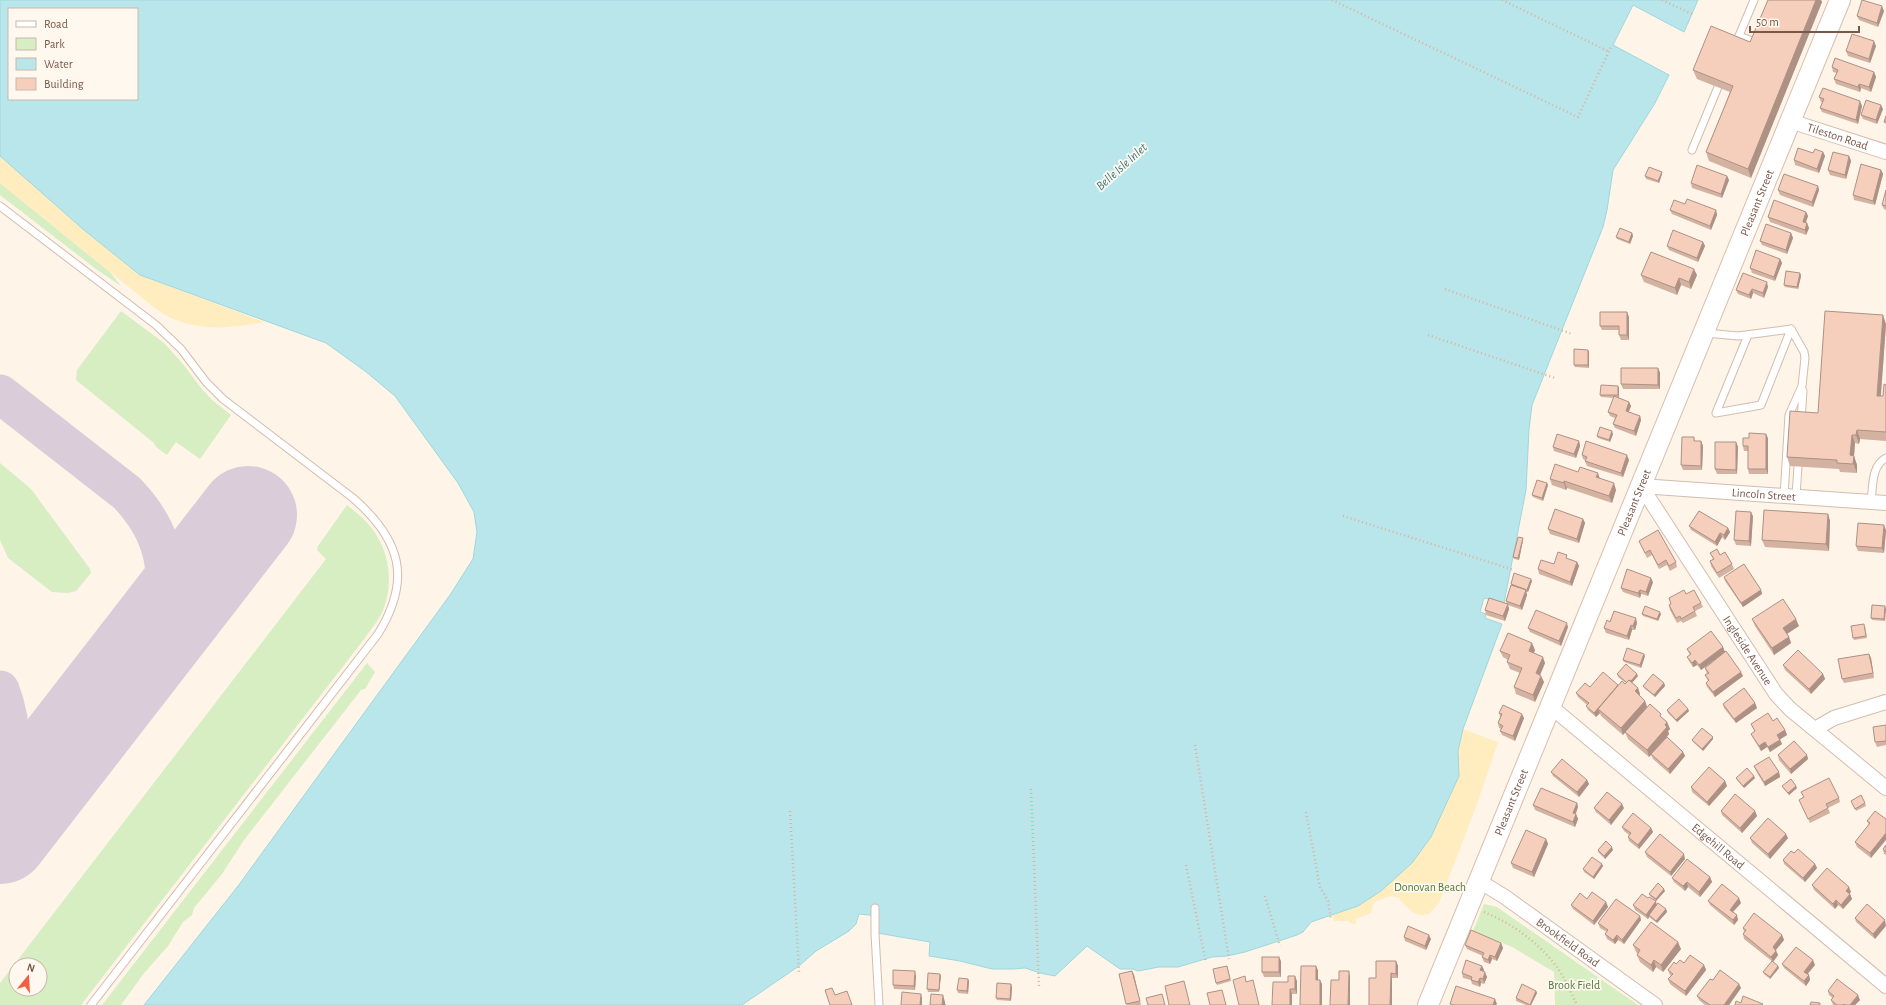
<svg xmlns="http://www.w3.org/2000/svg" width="1886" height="1005" viewBox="0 0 1886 1005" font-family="'Alegreya Sans',sans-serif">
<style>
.green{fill:#d7eec3;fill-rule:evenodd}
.sand{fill:#ffedc0}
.water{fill:#b9e6ea;stroke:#9ed7dd;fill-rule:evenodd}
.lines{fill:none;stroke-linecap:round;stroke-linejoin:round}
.taxiway{stroke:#daccd8;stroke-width:39}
.runway{stroke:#daccd8;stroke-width:98}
.service-casing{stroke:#d4bcae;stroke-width:9}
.minor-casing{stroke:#d4bcae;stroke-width:16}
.secondary-casing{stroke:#dabead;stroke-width:22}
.path{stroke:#dcb29e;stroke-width:2.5;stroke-dasharray:1 3;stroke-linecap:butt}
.service{stroke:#fff;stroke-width:7}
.minor{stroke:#fff;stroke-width:14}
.secondary{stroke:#fff;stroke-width:20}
.wall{fill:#d4b2a2}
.shaded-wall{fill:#ac9184}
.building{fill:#f6cfbc;stroke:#ac9184}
.labels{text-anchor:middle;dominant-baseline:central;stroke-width:3.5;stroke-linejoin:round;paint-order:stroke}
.street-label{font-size:12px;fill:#7b5748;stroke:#fff8ef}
.park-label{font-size:12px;fill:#527b3c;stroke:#fff8ef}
.water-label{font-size:13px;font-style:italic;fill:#3a7981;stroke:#fff8ef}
</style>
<rect width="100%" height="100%" fill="#fef4e7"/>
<g class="green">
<path d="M0 183 110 272 121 286 96 269 0 195Z"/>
<path d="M121 311 164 343 183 364 201 388 212 400 231 415 200 459 176 442 167 455 156 447 154 443 76 380 77 370Z"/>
<path d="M0 463 31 489 90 569 91 573 76 591 68 593 52 592 8 558 0 540Z"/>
<path d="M347 505C358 514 370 523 377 536 390 557 393 587 383 610 379 620 371 629 365 638L81 1005H0V983L326 559 317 550 318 546ZM16 965H40V989H16Z"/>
<path d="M367 663 375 672 365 689 361 690 244 840 222 874 194 908 192 915 183 922 168 946 145 972 121 1005H102Z"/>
<path d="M1484 904 1497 907 1638 1005H1555L1554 972 1512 947 1473 931Z"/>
</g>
<g class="sand">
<path d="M0 156 84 230 140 275 264 322C233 328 200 332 169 317 163 314 157 309 151 305L0 183Z"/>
<path d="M1463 729 1498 742 1477 804 1439 903 1429 914C1414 918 1408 908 1399 898L1390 896 1374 902 1371 913 1356 919 1355 925 1348 921H1334L1333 915 1358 906 1381 891 1412 863 1420 853 1431 837 1459 776 1458 751Z"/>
</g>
<path class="water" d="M0 0H1698L1684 32 1633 5 1613 45 1669 75 1655 103 1613 170 1607 210 1603 227 1532 405 1529 429 1526 490 1504 603 1484 598 1480 612 1486 614 1485 618 1502 624 1463 729 1458 751 1459 776 1431 837 1412 863 1381 891 1358 906 1311 922 1303 932 1297 935 1245 952 1227 956 1212 957 1178 967H1159L1138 971 1133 969H1120L1087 946 1055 976 1040 973 1025 968 1013 969H992L960 961 929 956 930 942 877 933 878 916 859 914 856 924 849 931 816 951 799 966 742 1005H144L238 886 450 595 473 559 477 532 474 512 458 483 395 396 365 371 326 343 140 275 84 230 0 156ZM9 9H137V99H9Z"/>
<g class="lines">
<g class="taxiway">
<path d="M0 394 127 493C156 523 171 560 163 601 162 610 160 620 156 628 149 642 138 655 129 669"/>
<path d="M0 690C15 728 13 777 0 814"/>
</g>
<path class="runway" d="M0 835 248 515"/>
<defs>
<g id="service">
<path d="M1739 36 1757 43"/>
<path d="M1736 43 1754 0"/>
<path d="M1692 150 1718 87"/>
<path d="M0 206 156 325 181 349 206 382 223 399 353 498C401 540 412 579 378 634L91 1005"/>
<path d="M1706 333 1738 336 1791 329"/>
<path d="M1748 335 1716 413 1761 405 1791 329 1804 352 1805 358 1802 386 1789 415 1784 496"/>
<path d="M1801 421 1803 391"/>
<path d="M1796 496 1798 466"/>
<path d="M1871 502C1873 487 1871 466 1886 458"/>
<path d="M875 908V934L879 1005"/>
</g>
<g id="minor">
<path id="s1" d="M1790 121 1886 152"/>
<path id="s2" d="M1641 486 1776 694 1790 709 1886 788"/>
<path id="s3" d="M1641 486 1886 503"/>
<path id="s4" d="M1550 706 1886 986"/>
<path d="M1815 729 1834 718 1886 702"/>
<path id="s5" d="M1479 881 1505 897 1655 1005"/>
</g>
<g id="secondary">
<path id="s6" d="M1428 1005 1840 0"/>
</g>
</defs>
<use href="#service" class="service-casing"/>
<use href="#minor" class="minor-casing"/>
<use href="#secondary" class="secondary-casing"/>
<g class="path">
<path d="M1332 0 1578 117 1612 45"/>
<path d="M1502 0 1610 52"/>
<path d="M1662 0 1692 14"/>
<path d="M1445 289 1572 334"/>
<path d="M1428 335 1555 378"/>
<path d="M1343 516 1514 570"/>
<path d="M1195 745 1229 959"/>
<path d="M1031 789 1039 987"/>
<path d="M790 811 799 972"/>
<path d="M1306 812 1320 887 1328 901 1331 920"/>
<path d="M1186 865 1206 963"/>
<path d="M1265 896 1280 946"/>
<path d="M1484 912C1513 924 1538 942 1557 967 1565 978 1571 993 1577 1005"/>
</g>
<use href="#service" class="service"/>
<use href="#minor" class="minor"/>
<use href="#secondary" class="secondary"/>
</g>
<g class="wall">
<path d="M1768 0H1821L1822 2 1751 178 1709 161 1706 152 1730 92 1697 79 1693 70 1750 42Z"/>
<path d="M1884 11 1878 27 1859 20 1857 16Z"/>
<path d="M1876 46 1870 63 1848 56 1846 51Z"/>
<path d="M1832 67 1874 72 1876 77 1871 92 1861 88 1860 92 1836 84 1834 79 1837 73 1833 72Z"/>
<path d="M1819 97 1862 106 1858 124 1822 112 1820 108 1822 102H1821Z"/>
<path d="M1883 109 1877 124 1863 119 1861 115Z"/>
<path d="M1823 152 1825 156 1819 173 1795 165 1794 160 1813 153Z"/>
<path d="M1849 156 1851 161 1846 179 1830 175 1828 170Z"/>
<path d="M1881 170 1883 174 1875 205 1854 200 1853 195Z"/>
<path d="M1662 174 1659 183 1646 179 1645 176Z"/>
<path d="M1727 176 1729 180 1722 198 1692 188 1691 183Z"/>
<path d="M1818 186 1819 190 1813 207 1780 195 1778 190Z"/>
<path d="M1886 190V210L1884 209 1882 205Z"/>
<path d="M1685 204 1716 210 1717 215 1711 230 1672 214 1670 210Z"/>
<path d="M1806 212 1808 216 1806 223H1807L1809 228 1806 235 1770 222 1768 217Z"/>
<path d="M1632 233 1633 236 1630 244 1617 239 1616 237Z"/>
<path d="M1791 233 1793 238 1787 254 1762 245 1760 241Z"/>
<path d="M1703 242 1705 246 1698 262 1669 250 1667 246Z"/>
<path d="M1780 259 1782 263 1775 281 1752 273 1750 268Z"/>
<path d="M1800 273 1801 276 1798 289 1785 287 1784 285Z"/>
<path d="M1641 275H1697L1691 289 1681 285 1677 295 1644 282Z"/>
<path d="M1768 287 1764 298 1753 293 1751 299 1738 294 1736 290Z"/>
<path d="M1629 317V340H1621L1619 335V330H1602L1600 326Z"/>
<path d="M1886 324 1881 396H1883L1886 385V441L1860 439 1859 444 1855 443 1854 456 1857 465V473L1840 472 1839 469 1790 466 1787 457 1818 413Z"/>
<path d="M1589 352V368L1575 367 1574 365Z"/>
<path d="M1658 368 1660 373V389H1623L1621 384Z"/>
<path d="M1619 388V398H1618L1629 402 1631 406 1629 412 1640 416 1641 420 1636 436 1615 428 1613 424 1615 418 1610 416 1608 412 1614 398 1601 397 1600 395Z"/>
<path d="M1613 434 1610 442 1598 438 1597 436Z"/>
<path d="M1694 437 1695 441H1701L1703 446 1702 470H1683L1681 465Z"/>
<path d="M1768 438V474H1749L1748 469V451H1744L1743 446Z"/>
<path d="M1579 441 1580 446 1576 458 1554 451 1553 447Z"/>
<path d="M1736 442 1738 447 1737 474H1717L1715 469Z"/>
<path d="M1582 455 1629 460 1623 477 1587 466 1585 461 1586 460 1583 459Z"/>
<path d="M1600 478 1616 490 1612 503 1567 488 1566 490 1552 485 1550 479Z"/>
<path d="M1548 485 1543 501 1533 497 1532 495Z"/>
<path d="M1828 514 1830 521 1829 551 1765 547 1762 540Z"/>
<path d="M1753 516 1751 546 1736 545 1734 540Z"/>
<path d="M1583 519 1585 523 1579 543 1550 534 1548 529Z"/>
<path d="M1689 526 1728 528 1730 532 1725 540 1722 537 1717 546 1691 530Z"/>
<path d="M1886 530 1884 553 1858 551 1856 546Z"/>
<path d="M1523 540 1519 560 1514 559 1513 557Z"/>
<path d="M1639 541 1676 562 1677 567 1670 571 1667 565 1659 569 1652 555 1647 558Z"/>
<path d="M1710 553 1720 555 1732 564 1734 569 1719 578 1711 566 1710 561 1713 559Z"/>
<path d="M1569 559 1577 562 1579 566 1572 586 1539 574 1538 569Z"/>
<path d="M1724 577 1761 590 1762 594 1743 607 1725 581Z"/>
<path d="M1532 581 1528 592H1526L1527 595 1522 610 1508 605 1509 609 1505 621 1486 615 1485 610 1507 604 1506 601 1511 586V584Z"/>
<path d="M1653 582 1648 596 1641 594 1640 598 1623 592 1621 588Z"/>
<path d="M1686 594 1701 603 1703 607 1695 611 1697 616 1683 623 1681 621 1677 623 1670 610 1669 605 1671 604 1669 598Z"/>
<path d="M1885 606V621L1872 620 1871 618Z"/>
<path d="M1642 614H1661L1658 621 1643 616Z"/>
<path d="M1752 619 1799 626 1787 634 1789 637 1791 643 1774 655 1755 626Z"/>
<path d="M1610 622 1637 623 1635 630H1632L1629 640 1606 633 1604 628Z"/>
<path d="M1865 626 1867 638 1854 640 1853 638Z"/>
<path d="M1568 627 1561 646 1530 632 1528 628Z"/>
<path d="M1723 647 1725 652 1701 670 1697 665 1693 667 1689 661 1687 657 1690 655 1687 649Z"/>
<path d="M1535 650 1534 653 1545 663 1540 675 1544 682 1535 702 1516 694 1514 687 1520 673 1510 669 1507 662 1508 660 1503 657 1500 651Z"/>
<path d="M1869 654 1871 658 1874 678 1844 683 1842 679Z"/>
<path d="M1645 656 1641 668 1624 662 1623 660Z"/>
<path d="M1783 665 1823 674 1825 679 1811 694 1785 670Z"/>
<path d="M1705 668 1743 676 1715 697 1707 687 1706 683 1708 681 1705 675 1707 674Z"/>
<path d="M1617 674 1638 676 1632 683 1638 688 1640 694 1639 695 1645 701 1647 707 1667 722 1670 729 1668 731 1669 734 1667 737 1683 752 1685 756 1670 774 1653 759 1651 755 1649 757 1628 739 1625 732 1623 735 1601 716 1600 713 1596 717 1588 710 1586 706 1587 705 1578 697 1576 693 1590 687 1619 686 1625 684 1626 683 1618 677Z"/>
<path d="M1664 683 1665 686 1655 697 1644 688 1643 686Z"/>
<path d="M1755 703 1757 708 1736 723 1724 708 1723 704Z"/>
<path d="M1688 709 1689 711 1677 722 1668 713 1667 710Z"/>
<path d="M1499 713 1524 718 1515 741 1502 735 1500 731 1501 729 1499 728 1498 723 1500 717Z"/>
<path d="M1773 721 1785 730 1787 735 1780 739 1782 744 1770 752 1767 747 1761 751 1753 738 1751 734 1755 732 1751 724Z"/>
<path d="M1886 725V745L1877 747 1875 742Z"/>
<path d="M1713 739 1703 751 1693 742 1692 740Z"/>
<path d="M1778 755H1807L1808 759 1791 774 1779 760Z"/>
<path d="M1754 766 1779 772 1780 777 1765 786 1756 771Z"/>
<path d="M1551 772 1587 780 1589 784 1579 797 1553 776Z"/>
<path d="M1736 778H1755L1744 788 1737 780Z"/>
<path d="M1725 781 1727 786 1709 806 1692 792 1691 787Z"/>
<path d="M1782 786 1797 788 1789 795 1783 788Z"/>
<path d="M1801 792 1839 798 1840 802 1828 808 1830 813 1810 823 1799 800 1804 797Z"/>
<path d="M1851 801 1865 803 1866 806 1856 811Z"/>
<path d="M1577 803 1578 807 1576 814 1578 819 1575 827 1535 810 1533 805Z"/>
<path d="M1594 808H1624L1611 825 1596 812Z"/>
<path d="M1721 811H1755L1757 816 1742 833 1722 815Z"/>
<path d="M1886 819 1871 858 1857 847 1855 842 1869 825 1867 821Z"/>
<path d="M1622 827 1651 828 1653 832 1639 849 1629 841 1628 837 1629 835 1624 831Z"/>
<path d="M1750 838H1788L1770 859 1752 843Z"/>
<path d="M1546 839 1548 844 1534 877 1513 868 1511 863Z"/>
<path d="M1886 845V855L1884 854 1883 849Z"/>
<path d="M1598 850H1613L1605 859 1598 852Z"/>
<path d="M1645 852 1685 859 1671 876 1647 857Z"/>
<path d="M1794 853 1815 864 1817 868 1805 882 1784 864 1783 860Z"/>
<path d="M1602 864 1603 866 1594 879 1584 872 1583 869Z"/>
<path d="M1710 877 1712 882 1700 897 1688 887 1685 891 1674 882 1672 878Z"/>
<path d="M1812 885 1851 892 1849 893 1850 894 1852 899 1843 909 1838 905 1835 909 1814 890Z"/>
<path d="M1665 891 1656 901 1650 896 1649 894Z"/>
<path d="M1587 899 1606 902 1608 907 1594 925 1573 909 1571 905Z"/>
<path d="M1708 901 1741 903 1733 912 1738 920 1734 925 1710 905Z"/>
<path d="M1633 905H1657L1666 909 1667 912 1657 923 1649 917 1648 919 1635 910Z"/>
<path d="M1640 916 1641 920 1624 944 1618 940 1615 944 1607 939 1605 934 1607 932 1600 928 1598 923Z"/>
<path d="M1855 918 1885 920 1875 939 1856 922Z"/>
<path d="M1743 928 1782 935 1784 940 1776 950 1778 955 1773 962 1744 939 1743 934 1744 932Z"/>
<path d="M1404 937 1431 939 1426 950 1405 941Z"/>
<path d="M1501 943 1503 948 1497 961 1492 959 1490 964 1484 962 1482 957 1483 956 1467 949 1465 945Z"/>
<path d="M1633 945 1681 949 1663 972 1656 967 1653 972 1640 962 1637 955 1638 954 1636 952Z"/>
<path d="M1281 961V977H1264L1262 972Z"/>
<path d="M1396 961 1398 966V978H1392V1005H1369L1376 978Z"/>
<path d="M1684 963 1704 965 1706 970 1686 996 1670 984 1668 979 1671 976 1670 975 1668 970 1676 964Z"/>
<path d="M1782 964 1815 965 1807 974 1809 975 1810 980 1806 986 1784 968Z"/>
<path d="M1227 966 1231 981 1217 985 1216 983Z"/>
<path d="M1482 966 1484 970 1483 971 1487 977 1484 984 1481 983 1480 987 1472 984 1471 980 1463 978 1462 973Z"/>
<path d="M1778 966 1779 968 1770 979 1764 974 1763 972Z"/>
<path d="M1132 971 1134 975 1141 1005H1127L1119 974Z"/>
<path d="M916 976 915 990 894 989 893 985Z"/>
<path d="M941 976 939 992H928L927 989Z"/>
<path d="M1713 980 1739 984 1741 988 1729 1005H1705L1699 1000 1697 996Z"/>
<path d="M969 981 968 994 958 993 957 990Z"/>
<path d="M1297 981V994H1292V1005L1288 982Z"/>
<path d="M1012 987 1011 1001 997 1000 996 998Z"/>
<path d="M1536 991 1537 993 1531 1005H1526L1516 1001V998Z"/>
<path d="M1828 991 1860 1000 1855 1005H1833L1831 1000 1833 998 1829 995Z"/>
</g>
<g class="shaded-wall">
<path d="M1816 0H1821L1822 2 1751 178 1748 169Z"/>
<path d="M1882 6 1884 11 1878 27 1877 23Z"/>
<path d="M1874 41 1876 46 1870 63 1869 59Z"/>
<path d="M1874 72 1876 77 1871 92 1869 87Z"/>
<path d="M1859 84 1861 88 1860 92 1858 87Z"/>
<path d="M1860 101 1862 106 1858 124 1856 120Z"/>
<path d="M1881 105 1883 109 1877 124 1876 120Z"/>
<path d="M1823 152 1825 156 1819 173 1817 169Z"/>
<path d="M1849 156 1851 161 1846 179 1845 175Z"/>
<path d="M1881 170 1883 174 1875 205 1873 201Z"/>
<path d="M1662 172V174L1659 183 1658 181Z"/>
<path d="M1727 176 1729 180 1722 198 1721 194Z"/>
<path d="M1818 186 1819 190 1813 207 1812 202Z"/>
<path d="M1716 210 1717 215 1711 230 1710 226Z"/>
<path d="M1806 212 1808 216 1804 226 1803 222Z"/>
<path d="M1807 223 1809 228 1806 235 1805 230Z"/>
<path d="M1632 233 1633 236 1630 244 1629 242Z"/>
<path d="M1791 233 1793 238 1787 254 1786 250Z"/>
<path d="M1703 242 1705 246 1698 262 1697 258Z"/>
<path d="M1780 259 1782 263 1775 281 1774 277Z"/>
<path d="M1694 269 1697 275 1691 289 1689 282Z"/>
<path d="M1800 273 1801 276 1798 289 1797 287Z"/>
<path d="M1679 278 1681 285 1677 295 1675 288Z"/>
<path d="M1767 282 1768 287 1764 298 1763 293Z"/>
<path d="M1752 289 1753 293 1751 299 1749 295Z"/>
<path d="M1627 312 1629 317V340L1627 335Z"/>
<path d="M1883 315 1886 324 1880 405 1877 396Z"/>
<path d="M1588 350 1589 352V368L1588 365Z"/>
<path d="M1658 368 1660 373V389L1658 385Z"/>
<path d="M1618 386 1619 388V398L1618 395Z"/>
<path d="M1629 402 1631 406 1627 415 1626 411Z"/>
<path d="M1640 416 1641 420 1636 436 1634 431Z"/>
<path d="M1857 430 1860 439 1859 444 1856 435Z"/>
<path d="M1612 431 1613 434 1610 442 1609 440Z"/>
<path d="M1766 434 1768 438V474L1766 469Z"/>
<path d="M1852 435 1855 443 1854 456 1857 465V473L1850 455Z"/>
<path d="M1579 441 1580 446 1576 458 1574 454Z"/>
<path d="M1701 441 1703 446 1702 470 1701 466Z"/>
<path d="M1736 442 1738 447 1737 474 1736 470Z"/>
<path d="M1627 455 1629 460 1623 477 1621 473Z"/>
<path d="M1598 473 1600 479 1596 477Z"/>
<path d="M1564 481 1567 488 1566 490 1564 483Z"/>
<path d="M1547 483 1548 485 1543 501 1542 498Z"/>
<path d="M1614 483 1616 490 1612 503 1609 496Z"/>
<path d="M1751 512 1753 516 1751 546 1749 541Z"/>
<path d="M1828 514 1830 521 1829 551 1826 544Z"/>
<path d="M1583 519 1585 523 1579 543 1577 539Z"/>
<path d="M1884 525 1886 530 1884 553 1882 548Z"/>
<path d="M1728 528 1730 532 1725 540 1724 535Z"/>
<path d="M1720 533 1722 537 1717 546 1715 542Z"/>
<path d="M1523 538V540L1519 560 1518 558Z"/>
<path d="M1577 562 1579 566 1572 586 1570 582Z"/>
<path d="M1651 578 1653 582 1648 596 1646 592Z"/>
<path d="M1531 579 1532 581 1528 592 1527 590Z"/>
<path d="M1526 590 1527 595 1522 610 1520 606Z"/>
<path d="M1640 590 1641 594 1640 598 1638 593Z"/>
<path d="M1761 590 1762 594 1743 607 1741 603Z"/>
<path d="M1508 604 1509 609 1505 621 1503 616Z"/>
<path d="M1885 606 1886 609 1885 621 1884 619Z"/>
<path d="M1660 612 1661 614 1658 621 1657 619Z"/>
<path d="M1636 618 1637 623 1635 630 1633 626Z"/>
<path d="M1796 619 1799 626 1785 635 1783 628Z"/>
<path d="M1567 623 1568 627 1561 646 1559 641Z"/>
<path d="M1631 625 1632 630 1629 640 1627 636Z"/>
<path d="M1789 637 1791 643 1774 655 1772 648Z"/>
<path d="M1532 643 1535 650 1532 657 1529 651Z"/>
<path d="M1723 647 1725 652 1701 670 1699 665Z"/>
<path d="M1644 654 1645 656 1641 668 1640 665Z"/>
<path d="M1869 654 1871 658 1874 678 1873 673Z"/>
<path d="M1543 657 1545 663 1538 680 1536 673Z"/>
<path d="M1695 660 1697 665 1693 667 1692 663Z"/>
<path d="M1741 672 1743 676 1715 697 1713 692Z"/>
<path d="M1637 674 1638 676 1629 686 1628 684Z"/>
<path d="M1823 674 1825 679 1811 694 1809 689Z"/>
<path d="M1541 676 1544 682 1535 702 1533 695Z"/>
<path d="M1664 683 1665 686 1655 697 1654 695Z"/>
<path d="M1618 685 1598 709 1600 713 1596 717 1594 713Z"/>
<path d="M1638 688 1640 694 1637 698 1635 691Z"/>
<path d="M1645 701 1647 707 1623 735 1621 728Z"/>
<path d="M1755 703 1757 708 1736 723 1734 719Z"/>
<path d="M1688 709 1689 711 1677 722 1676 720Z"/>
<path d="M1522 714 1524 718 1515 741 1513 736Z"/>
<path d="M1667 722 1670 729 1668 731 1669 734 1649 757 1647 750Z"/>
<path d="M1785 730 1787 735 1779 740 1777 735Z"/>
<path d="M1713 737V739L1703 751 1702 749Z"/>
<path d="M1780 740 1782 744 1770 752 1768 747Z"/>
<path d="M1765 742 1767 747 1761 751 1759 746Z"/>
<path d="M1683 752 1685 756 1670 774 1668 769Z"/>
<path d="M1807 755 1808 759 1791 774 1790 769Z"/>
<path d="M1779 772 1780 777 1765 786 1764 782Z"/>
<path d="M1754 776 1755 778 1744 788 1743 786Z"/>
<path d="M1587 780 1589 784 1579 797 1577 792Z"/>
<path d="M1725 781 1727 786 1709 806 1707 802Z"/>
<path d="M1796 786 1797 788 1789 795 1788 793Z"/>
<path d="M1577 803 1578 807 1574 817 1573 813Z"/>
<path d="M1622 804 1624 808 1611 825 1609 820Z"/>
<path d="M1755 811 1757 816 1742 833 1740 828Z"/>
<path d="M1576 814 1578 819 1575 827 1573 822Z"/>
<path d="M1651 828 1653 832 1639 849 1638 845Z"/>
<path d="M1886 833V840L1871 858 1870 853Z"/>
<path d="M1786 834 1788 838 1770 859 1768 854Z"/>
<path d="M1546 839 1548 844 1534 877 1532 872Z"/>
<path d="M1612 847 1613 850 1605 859 1604 856Z"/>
<path d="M1684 854 1685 859 1671 876 1670 872Z"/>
<path d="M1602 864 1603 866 1594 879 1593 877Z"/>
<path d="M1815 864 1817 868 1805 882 1803 878Z"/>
<path d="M1710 877 1712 882 1700 897 1699 892Z"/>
<path d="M1687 882 1688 887 1685 891 1683 886Z"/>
<path d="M1849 887 1851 892 1848 895 1846 891Z"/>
<path d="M1664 889 1665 891 1656 901V899Z"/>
<path d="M1850 894 1852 899 1843 909 1841 905Z"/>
<path d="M1739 898 1741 903 1731 914 1730 910Z"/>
<path d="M1836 900 1838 905 1835 909 1833 904Z"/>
<path d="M1656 901 1657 906 1649 915V917L1648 919 1646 915Z"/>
<path d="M1606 902 1608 907 1594 925 1593 921Z"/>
<path d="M1666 909 1667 912 1657 923 1656 921Z"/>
<path d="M1737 915 1738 920 1734 925 1733 920Z"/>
<path d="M1640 916 1641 920 1624 944 1622 940Z"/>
<path d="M1885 920 1886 926 1875 939 1873 934Z"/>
<path d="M1429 935 1431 939 1426 950 1425 946Z"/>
<path d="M1617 935 1618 940 1615 944 1613 940Z"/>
<path d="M1782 935 1784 940 1774 952 1773 947Z"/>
<path d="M1678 942 1681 949 1663 972 1661 965Z"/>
<path d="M1501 943 1503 948 1497 961 1495 957Z"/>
<path d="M1776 951 1778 955 1773 962 1771 957Z"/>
<path d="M1490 955 1492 959 1490 964 1488 960Z"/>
<path d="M1279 957 1281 961V977L1279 972Z"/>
<path d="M1654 960 1656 967 1653 972 1651 965Z"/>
<path d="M1813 960 1815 965 1806 976 1804 972Z"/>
<path d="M1396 961 1398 966V978L1396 974Z"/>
<path d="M1704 965 1706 970 1686 996 1685 991Z"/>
<path d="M1316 966 1318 970V984L1316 980Z"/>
<path d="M1482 966 1484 970 1482 975 1480 970Z"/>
<path d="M1778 966 1779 968 1770 979V977Z"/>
<path d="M915 971 916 976 915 990 914 986Z"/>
<path d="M1132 971 1134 975 1141 1005 1140 1001Z"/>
<path d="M1349 971 1350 976V1005H1348Z"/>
<path d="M1485 972 1487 977 1484 984 1483 979Z"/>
<path d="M1391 973 1392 978V1005H1390Z"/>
<path d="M940 974 941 976 939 992V990Z"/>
<path d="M1809 975 1810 980 1806 986 1804 981Z"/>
<path d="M1295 976 1297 981V994L1295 989Z"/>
<path d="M1480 978 1481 983 1480 987 1478 982Z"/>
<path d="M968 979 969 981 968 994 967 991Z"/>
<path d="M1320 980 1322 984V1005H1320Z"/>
<path d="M1011 984 1012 987 1011 1001 1010 999Z"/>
<path d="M1739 984 1741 988 1729 1005H1724Z"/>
<path d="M1290 989 1292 994V1005H1290Z"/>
<path d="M1536 991 1537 993 1531 1005H1530Z"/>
<path d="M921 994 922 998V1005H920Z"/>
<path d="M943 995 945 1002V1005H942Z"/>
<path d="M1858 995 1860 1000 1855 1005H1850Z"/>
<path d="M1495 999 1497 1004 1496 1005H1493Z"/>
</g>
<g class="building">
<path d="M1768 0H1816L1748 169 1706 152 1733 86 1693 70 1711 26 1750 42Z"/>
<path d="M1862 0 1882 6 1877 23 1857 16Z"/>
<path d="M1852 34 1874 41 1869 59 1846 51Z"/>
<path d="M1835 58 1874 72 1869 87 1859 84 1858 87 1834 79 1838 70 1832 67Z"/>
<path d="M1823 88 1860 101 1856 120 1820 108 1824 99 1819 97Z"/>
<path d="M1866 100 1881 105 1876 120 1861 115Z"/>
<path d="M1886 116V123L1884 122Z"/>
<path d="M1798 148 1813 153 1815 149 1823 152 1817 169 1794 160Z"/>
<path d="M1833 152 1849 156 1845 175 1828 170Z"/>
<path d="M1861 164 1881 170 1873 201 1853 195Z"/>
<path d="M1697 165 1727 176 1721 194 1691 183Z"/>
<path d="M1649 167 1662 172 1658 181 1645 176Z"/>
<path d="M1784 174 1818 186 1812 202 1778 190Z"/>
<path d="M1886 190V206L1882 205Z"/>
<path d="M1687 199 1716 210 1710 226 1670 210 1674 200 1685 204Z"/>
<path d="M1774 200 1806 212 1803 222 1807 223 1805 230 1768 217Z"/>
<path d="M1766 224 1791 233 1786 250 1760 241Z"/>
<path d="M1620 228 1632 233 1629 242 1616 237Z"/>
<path d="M1673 230 1703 242 1697 258 1667 246Z"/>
<path d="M1756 250 1780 259 1774 277 1750 268Z"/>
<path d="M1651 252 1694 269 1689 282 1679 278 1675 288 1641 275Z"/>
<path d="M1786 271 1800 273 1797 287 1784 285Z"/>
<path d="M1743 273 1767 282 1763 293 1752 289 1749 295 1736 290Z"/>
<path d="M1825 311 1883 315 1877 396H1883L1884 384 1886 385V432L1857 430 1856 435H1852L1850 455 1854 456 1853 464 1837 463V460L1787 457 1790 411 1818 413Z"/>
<path d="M1600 312H1627V335H1619V326H1600Z"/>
<path d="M1574 349 1588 350V365H1574Z"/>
<path d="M1621 368H1658V385L1621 384Z"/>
<path d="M1601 385 1618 386V395H1600Z"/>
<path d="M1614 396 1629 402 1626 411 1640 416 1634 431 1613 424 1617 415 1608 412Z"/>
<path d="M1600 427 1612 431 1609 440 1597 436Z"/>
<path d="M1749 433 1766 434V469H1748V446H1743V438H1749Z"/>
<path d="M1557 434 1579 441 1574 454 1553 447Z"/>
<path d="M1682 437H1694V441H1701V466L1681 465Z"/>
<path d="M1586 441 1627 455 1621 473 1585 461 1587 457 1582 455Z"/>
<path d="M1715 442H1736V470L1715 469Z"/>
<path d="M1555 464 1578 472 1580 467 1598 473 1596 477 1614 483 1609 496 1564 481V483L1550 479Z"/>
<path d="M1537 480 1547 483 1542 498 1532 495Z"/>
<path d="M1555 509 1583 519 1577 539 1548 529Z"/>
<path d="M1764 510 1828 514 1826 544 1762 540Z"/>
<path d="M1699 511 1728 528 1724 535 1720 533 1715 542 1689 526Z"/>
<path d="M1736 511 1751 512 1749 541 1734 540Z"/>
<path d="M1858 523 1884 525 1882 548 1856 546Z"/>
<path d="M1658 530 1676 562 1669 566 1666 560 1658 565 1650 550 1645 553 1639 541Z"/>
<path d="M1518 537 1523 538 1518 558 1513 557Z"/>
<path d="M1717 549 1720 555 1725 552 1732 564 1717 573 1710 561 1714 559 1710 553Z"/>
<path d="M1558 552 1567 555 1566 558 1577 562 1570 582 1538 569 1541 560 1554 564Z"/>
<path d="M1744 564 1761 590 1741 603 1724 577Z"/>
<path d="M1627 569 1651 578 1646 592 1640 590 1638 593 1621 588Z"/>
<path d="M1514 573 1531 579 1527 590 1511 584Z"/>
<path d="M1511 585 1526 590 1520 606 1506 601Z"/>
<path d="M1684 590 1686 594 1694 590 1701 603 1693 607 1695 611 1681 619 1680 616 1676 618 1669 605 1671 604 1669 598Z"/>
<path d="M1489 598 1508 604 1503 616 1485 610Z"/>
<path d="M1783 599 1796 619 1783 628 1789 637 1772 648 1752 619Z"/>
<path d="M1872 605 1885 606 1884 619 1871 618Z"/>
<path d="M1645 606 1660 612 1657 619 1642 614Z"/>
<path d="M1536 610 1567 623 1559 641 1528 628Z"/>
<path d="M1614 611 1636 618 1633 626 1631 625 1627 636 1604 628 1607 620 1610 622Z"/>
<path d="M1864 624 1866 636 1853 638 1851 626Z"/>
<path d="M1711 631 1723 647 1699 665 1695 660 1692 663 1687 657 1691 654 1687 649Z"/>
<path d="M1508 633 1532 643 1529 651 1543 657 1536 673 1541 676 1533 695 1514 687 1522 668 1507 662 1510 655 1500 651Z"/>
<path d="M1627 648 1644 654 1640 665 1623 660Z"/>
<path d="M1798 650 1823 674 1809 689 1783 665Z"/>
<path d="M1726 651 1741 672 1713 692 1706 683 1709 680 1705 675 1709 673 1705 668Z"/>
<path d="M1869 654 1873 673 1842 679 1838 659Z"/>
<path d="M1626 664 1637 674 1631 681 1629 680 1627 683 1617 674Z"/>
<path d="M1603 672 1618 685 1594 713 1586 706 1589 703 1576 693 1585 683 1590 687Z"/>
<path d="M1653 674 1664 683 1654 695 1643 686Z"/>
<path d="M1629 680 1638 688 1635 691 1645 701 1621 728 1598 709 1622 681 1625 684Z"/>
<path d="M1744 688 1755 703 1734 719 1723 704Z"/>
<path d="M1679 699 1688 709 1676 720 1667 710Z"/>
<path d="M1650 704 1661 714 1660 716 1667 722 1665 725 1667 727 1647 750 1625 732Z"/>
<path d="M1503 705 1522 714 1513 736 1500 731 1503 726 1498 723 1502 714 1499 713Z"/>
<path d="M1768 713 1773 721 1777 718 1785 730 1777 735 1780 740 1768 747 1765 742 1759 746 1751 734 1755 731 1751 724Z"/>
<path d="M1886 725V741L1875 742 1873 727Z"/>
<path d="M1702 728 1713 737 1702 749 1692 740Z"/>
<path d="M1667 737 1683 752 1668 769 1651 754Z"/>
<path d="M1794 741 1807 755 1790 769 1778 755Z"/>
<path d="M1769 757 1779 772 1764 782 1754 766Z"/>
<path d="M1562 759 1587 780 1577 792 1551 772Z"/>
<path d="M1709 767 1725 781 1707 802 1691 787Z"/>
<path d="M1747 768 1754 776 1743 786 1736 778Z"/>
<path d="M1829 778 1839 798 1826 804 1828 808 1808 819 1799 800 1804 797 1801 792Z"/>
<path d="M1791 779 1796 786 1788 793 1782 786Z"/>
<path d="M1541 788 1577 803 1573 813 1576 814 1573 822 1533 805Z"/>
<path d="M1607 792 1622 804 1609 820 1594 808Z"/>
<path d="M1735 794 1755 811 1740 828 1721 811Z"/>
<path d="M1861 795 1865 803 1855 809 1851 801Z"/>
<path d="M1875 811 1886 819V833L1870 853 1855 842 1870 823 1867 821Z"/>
<path d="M1633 813 1651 828 1638 845 1628 837 1631 833 1622 827Z"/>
<path d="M1768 818 1786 834 1768 854 1750 838Z"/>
<path d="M1526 830 1546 839 1532 872 1511 863Z"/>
<path d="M1660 834 1684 854 1670 872 1645 852Z"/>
<path d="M1606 841 1612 847 1604 856 1598 850Z"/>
<path d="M1886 845V852L1883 849Z"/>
<path d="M1798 849 1815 864 1803 878 1783 860 1791 851 1794 853Z"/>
<path d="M1592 857 1602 864 1593 877 1583 869Z"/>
<path d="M1687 859 1710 877 1699 892 1687 882 1683 886 1672 878Z"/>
<path d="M1827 868 1849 887 1846 891 1850 894 1841 905 1836 900 1833 904 1812 885Z"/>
<path d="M1658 883 1664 889 1656 899 1649 894Z"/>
<path d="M1722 884 1739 898 1730 910 1737 915 1733 920 1708 901Z"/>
<path d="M1592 892 1606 902 1593 921 1571 905 1580 893 1587 899Z"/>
<path d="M1642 894 1648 898 1649 897 1656 901 1646 915 1633 905Z"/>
<path d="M1616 899 1640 916 1622 940 1617 935 1613 940 1605 934 1608 930 1598 923Z"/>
<path d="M1658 903 1666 909 1656 921 1649 915Z"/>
<path d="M1867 904 1885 920 1873 934 1855 918Z"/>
<path d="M1754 913 1782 935 1773 947 1776 951 1771 957 1743 934 1746 930 1743 928Z"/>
<path d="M1651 922 1678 942 1661 965 1654 960 1651 965 1637 955 1640 950 1633 945Z"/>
<path d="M1408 926 1429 935 1425 946 1404 937Z"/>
<path d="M1471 930 1501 943 1495 957 1490 955 1488 960 1482 957 1484 953 1465 945Z"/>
<path d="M1796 947 1813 960 1804 972 1809 975 1804 981 1782 964Z"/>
<path d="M1690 955 1704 965 1685 991 1668 979 1673 974 1668 970 1674 962 1676 964 1680 960 1684 963Z"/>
<rect x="1262" y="957" width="17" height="15"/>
<path d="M1466 960 1482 966 1480 970 1485 972 1483 979 1480 978 1478 982 1471 980 1472 977 1462 973Z"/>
<path d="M1376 961H1396V974L1391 973 1390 1005H1369V978H1376Z"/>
<path d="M1772 961 1778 966 1770 977 1763 972Z"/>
<path d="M1227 966 1230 979 1216 983 1213 969Z"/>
<path d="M1301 966H1316V980H1320V1005H1300Z"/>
<path d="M893 970 915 971 914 986 893 985Z"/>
<path d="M1720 970 1739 984 1724 1005H1710L1697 996 1710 979 1713 980Z"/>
<path d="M1132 971 1140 1001 1126 1004 1119 974Z"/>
<path d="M1339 971H1349L1348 1005H1330L1331 980H1339Z"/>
<path d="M928 973 940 974 939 990 927 989Z"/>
<path d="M1245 976 1246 982 1253 980 1259 1005H1239L1233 980Z"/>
<path d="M1288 976H1295V989H1290V1005H1272L1273 982H1288Z"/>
<path d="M959 978 968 979 967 991 957 990Z"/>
<path d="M1837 979 1858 995 1850 1005H1845L1844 1004 1843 1005H1837L1831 1000 1834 996 1828 991Z"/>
<path d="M1184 981 1190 1005H1169L1165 986Z"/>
<path d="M997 983 1011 984 1010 999 996 998Z"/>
<path d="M1522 984 1536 991 1530 1005 1516 998Z"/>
<path d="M1456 986 1495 999 1493 1005H1454L1450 1004Z"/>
<path d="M832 988 835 995 847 991 852 1005H830L825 990Z"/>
<path d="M1222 990 1226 1005H1210L1207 993Z"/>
<path d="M902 992 921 994 920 1005H901Z"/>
<path d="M931 994 943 995 942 1005H946H930Z"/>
<path d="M1162 994 1165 1005H1148L1146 998Z"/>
<path d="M1743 996 1763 1004 1762 1005H1735L1736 1001 1741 1003Z"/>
<path d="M1811 1002 1820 1003V1005H1810Z"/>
</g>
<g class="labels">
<g class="street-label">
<text stroke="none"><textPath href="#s1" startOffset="50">Tileston Road</textPath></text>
<text stroke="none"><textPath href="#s6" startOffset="867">Pleasant Street</textPath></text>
<text stroke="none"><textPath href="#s3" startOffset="123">Lincoln Street</textPath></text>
<text stroke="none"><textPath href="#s6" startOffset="543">Pleasant Street</textPath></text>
<text stroke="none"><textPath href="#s2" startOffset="196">Ingleside Avenue</textPath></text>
<text stroke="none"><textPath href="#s6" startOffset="219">Pleasant Street</textPath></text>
<text stroke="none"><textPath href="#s4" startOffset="219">Edgehill Road</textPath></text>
<text stroke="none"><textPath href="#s5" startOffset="108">Brookfield Road</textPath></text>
</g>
<g class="park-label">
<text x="1430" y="887">Donovan Beach</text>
<text x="1574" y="985">Brook Field</text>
</g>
<g class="water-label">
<text transform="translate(1122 167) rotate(-42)">Belle Isle Inlet</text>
</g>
</g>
<rect x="8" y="8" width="130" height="92" fill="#fff8ef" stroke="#cab8ac"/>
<rect x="16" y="21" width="20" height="6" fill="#ffffff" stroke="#cab8ac"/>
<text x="44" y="28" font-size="12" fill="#7b5748">Road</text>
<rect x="16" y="38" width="20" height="12" fill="#d7eec3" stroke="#cab8ac"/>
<text x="44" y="48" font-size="12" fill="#7b5748">Park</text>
<rect x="16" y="58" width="20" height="12" fill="#b9e6ea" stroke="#cab8ac"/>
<text x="44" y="68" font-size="12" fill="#7b5748">Water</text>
<rect x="16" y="78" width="20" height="12" fill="#f6cfbc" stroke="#cab8ac"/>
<text x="44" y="88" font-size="12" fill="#7b5748">Building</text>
<g transform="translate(28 977) rotate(18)"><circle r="19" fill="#fff8ef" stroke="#cab8ac"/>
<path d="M0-3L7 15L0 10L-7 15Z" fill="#f25f42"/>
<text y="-6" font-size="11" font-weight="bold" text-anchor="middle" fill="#7b5748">N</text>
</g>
<path d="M1750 26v6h109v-6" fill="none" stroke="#7b5748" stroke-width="2"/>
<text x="1756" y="26" font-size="12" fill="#7b5748" stroke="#fff8ef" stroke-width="3" paint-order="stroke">50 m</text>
</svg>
